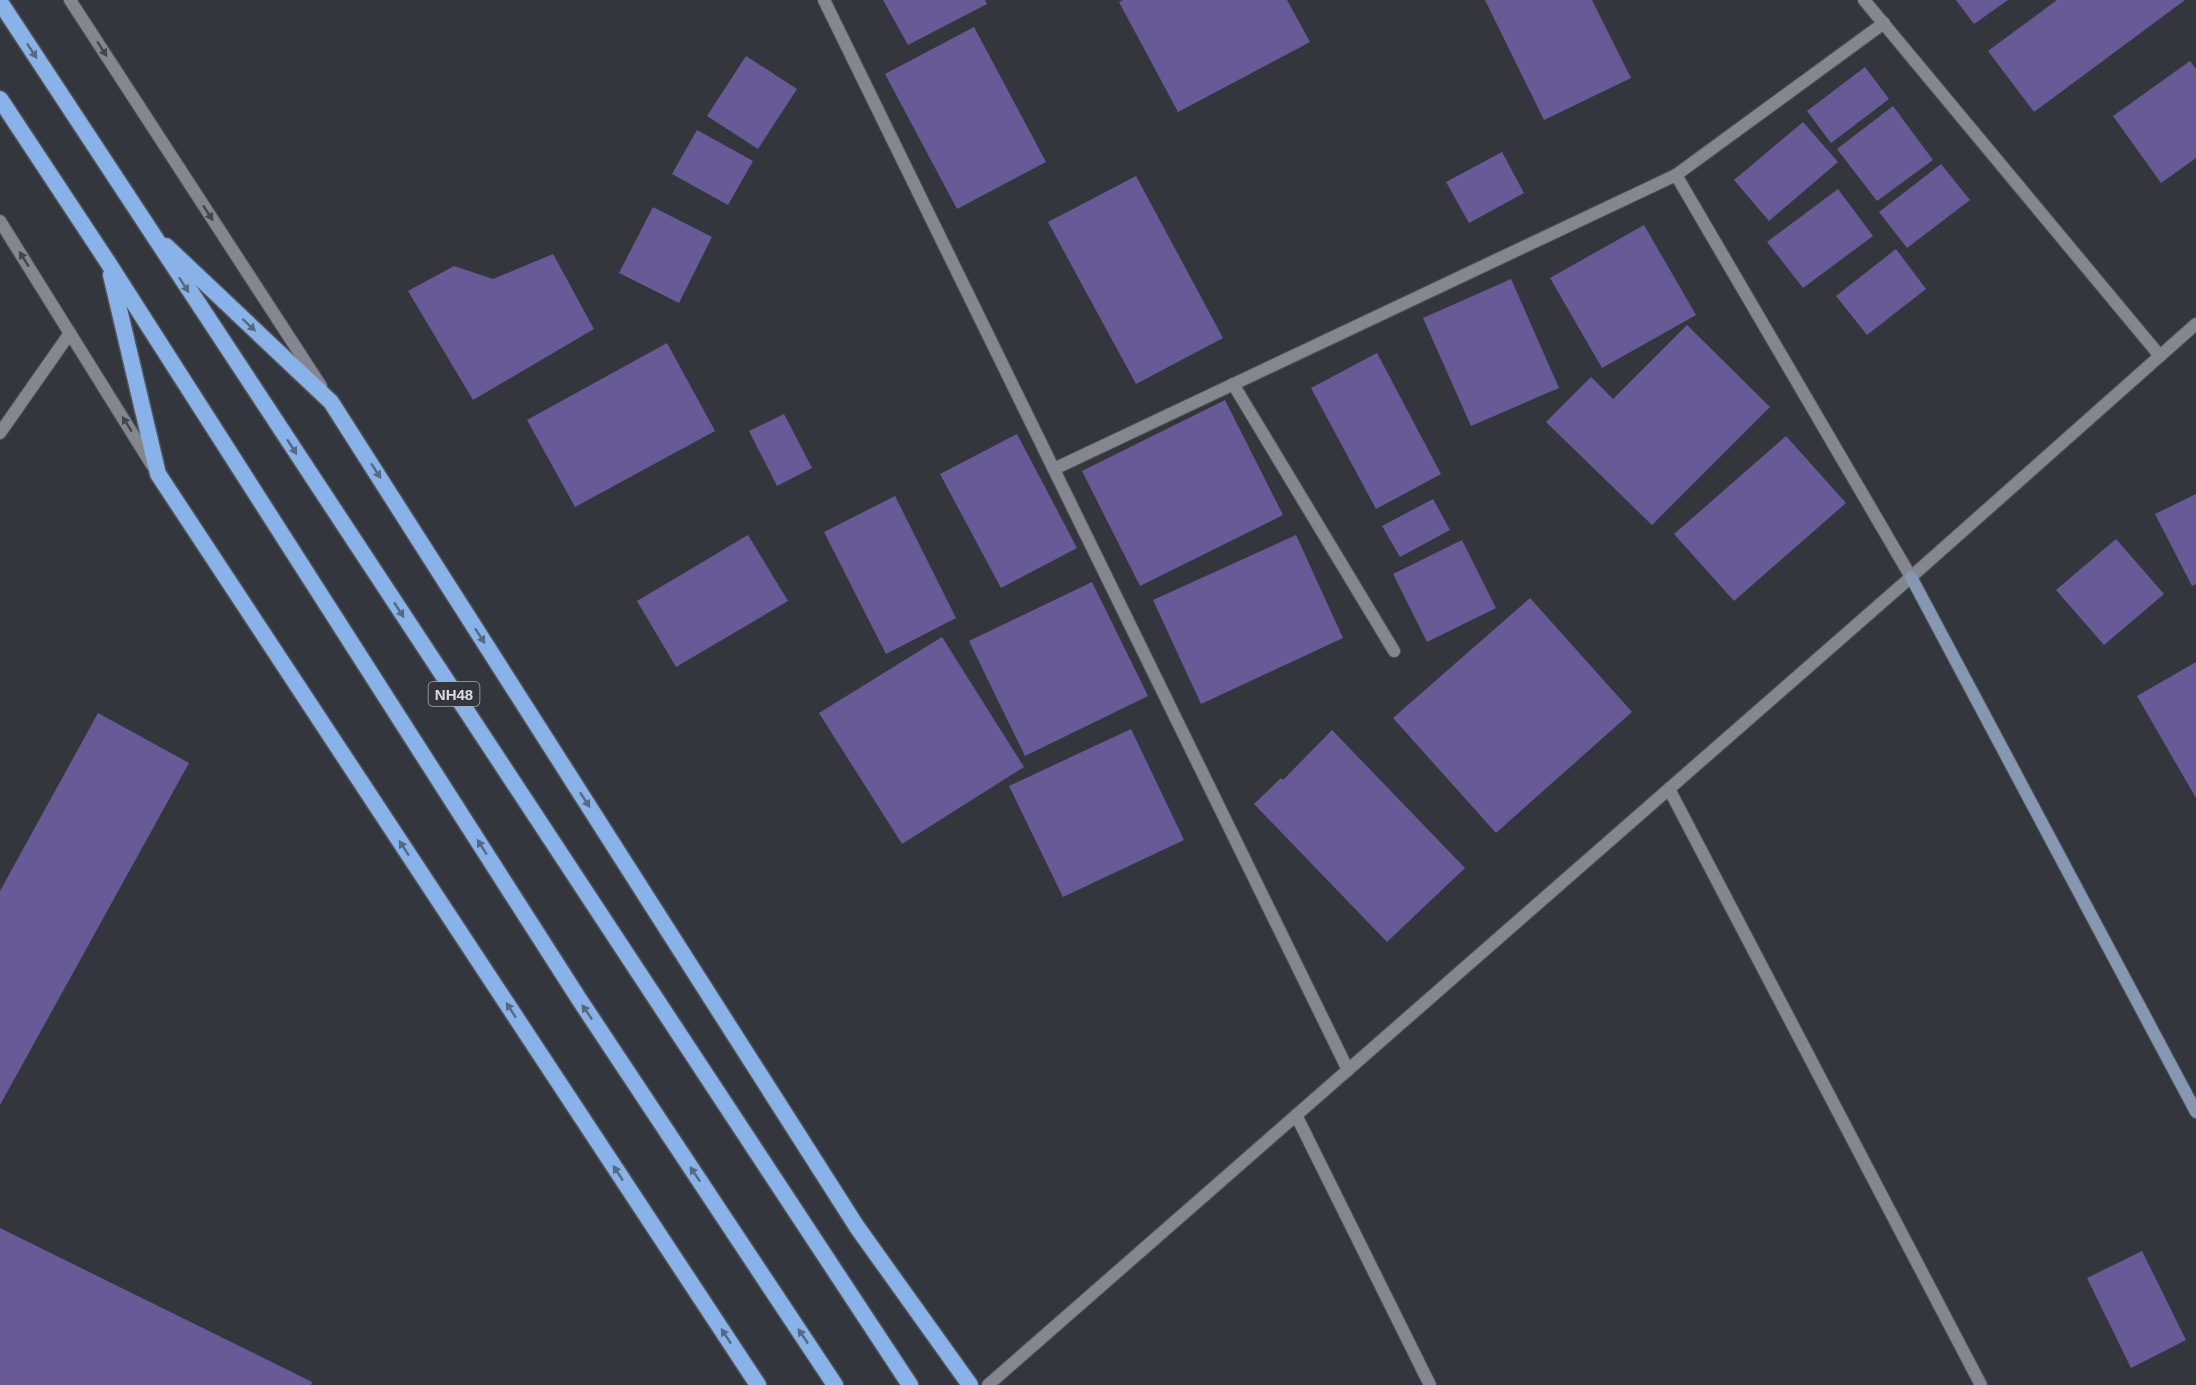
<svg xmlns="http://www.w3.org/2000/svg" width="2196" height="1385" viewBox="0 0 2196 1385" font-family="Helvetica,sans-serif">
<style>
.building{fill:#675a97}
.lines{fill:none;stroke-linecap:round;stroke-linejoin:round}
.minor-casing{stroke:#51535a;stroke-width:14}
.tertiary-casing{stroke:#51535a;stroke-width:14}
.secondary-casing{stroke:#51535a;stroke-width:14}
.trunk-casing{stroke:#51535a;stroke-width:19}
.minor{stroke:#858790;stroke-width:12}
.tertiary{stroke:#858790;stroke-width:12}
.secondary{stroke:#8698b1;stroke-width:12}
.trunk{stroke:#89b3e8;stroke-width:16}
.oneway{fill:#44464e}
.oneway2{fill:#566882}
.labels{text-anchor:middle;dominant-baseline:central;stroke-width:4.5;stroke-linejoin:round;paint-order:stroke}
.shield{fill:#34363e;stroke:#a9abb1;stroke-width:1.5}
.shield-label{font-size:15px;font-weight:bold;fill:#dbdde2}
</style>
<rect width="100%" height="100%" fill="#34363e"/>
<g class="building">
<path d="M883 0H985L987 4 908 45Z"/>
<path d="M1123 0H1287L1310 42 1178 112 1119 2Z"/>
<path d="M1485 0H1592L1631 78 1544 120Z"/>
<path d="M1956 0H2008L1974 24Z"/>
<path d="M2057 0H2185L2034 112 1988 51Z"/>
<path d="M974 27 1046 162 957 209 885 74Z"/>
<path d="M746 56 797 89 758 149 707 116Z"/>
<path d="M2190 61 2196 69V158L2161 183 2113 116Z"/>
<path d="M1865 67 1889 99 1831 143 1807 111Z"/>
<path d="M1893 106 1933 160 1877 201 1837 149Z"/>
<path d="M1803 122 1838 162 1769 221 1734 180Z"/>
<path d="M697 130 753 161 728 205 672 174Z"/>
<path d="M1502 152 1524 193 1469 223 1446 182Z"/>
<path d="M1941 164 1970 200 1907 248 1879 212Z"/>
<path d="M1136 176 1223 338 1136 384 1048 222Z"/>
<path d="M1838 189 1873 236 1803 288 1767 242Z"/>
<path d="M653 207 712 237 679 303 619 273Z"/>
<path d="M1644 225 1696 315 1602 368 1550 278Z"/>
<path d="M1896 249 1926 289 1867 335 1836 296Z"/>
<path d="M553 254 594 329 473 400 408 291 454 266 493 279Z"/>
<path d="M1511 279 1559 388 1471 426 1423 318Z"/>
<path d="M1687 325 1770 407 1652 525 1546 422 1591 377 1613 399Z"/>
<path d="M667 343 715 431 575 507 527 420Z"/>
<path d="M1377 353 1441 474 1376 509 1311 388Z"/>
<path d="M1225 400 1283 515 1140 586 1082 471Z"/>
<path d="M784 414 812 468 777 486 749 431Z"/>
<path d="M1017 434 1077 548 1001 588 940 474Z"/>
<path d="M1786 436 1846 503 1734 601 1674 534Z"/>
<path d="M2196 494V584L2192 586 2155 514Z"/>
<path d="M895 496 956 618 886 654 824 532Z"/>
<path d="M1433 499 1450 530 1400 557 1382 526Z"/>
<path d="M748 535 788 601 676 667 637 601Z"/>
<path d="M1296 535 1343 638 1201 704 1153 600Z"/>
<path d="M2116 539 2164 594 2104 645 2056 590Z"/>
<path d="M1462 540 1496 608 1427 642 1393 574Z"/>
<path d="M1092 582 1148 696 1025 756 969 641Z"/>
<path d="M1530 598 1632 712 1496 833 1393 718Z"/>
<path d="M942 637 1024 767 902 844 819 713Z"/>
<path d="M2196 662V798L2137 696Z"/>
<path d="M98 713 189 763 0 1105V891Z"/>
<path d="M1131 729 1184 840 1063 897 1009 786Z"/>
<path d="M1332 730 1465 868 1387 942 1254 804 1281 778 1283 780Z"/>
<path d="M0 1228 312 1382 311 1385H0Z"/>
<path d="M2142 1251 2186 1340 2131 1368 2087 1278Z"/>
</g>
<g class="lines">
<defs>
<g id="minor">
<path d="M824 0 1348 1070"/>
<path d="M1864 0 2160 356"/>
<path d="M1676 175 1884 23"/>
<path d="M1233 384 1394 651"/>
<path d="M0 433 70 333"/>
<path d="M1054 469 1676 175 1911 577"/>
<path d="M1669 789 1981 1385"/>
<path d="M1296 1115 1430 1385"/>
</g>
<g id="tertiary">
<path d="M70 0 321 386"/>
<path d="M0 221 152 465"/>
<path d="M988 1385 1911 577 2196 324"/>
</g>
<path id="secondary" d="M1911 577 2196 1112"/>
<g id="trunk">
<path d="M0 2 910 1385"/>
<path d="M0 99 107 261 579 999 835 1385"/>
<path d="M166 246 331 402 857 1227 970 1385"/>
<path d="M111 275 158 474 758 1385"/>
</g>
</defs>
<use href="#minor" class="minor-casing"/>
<use href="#tertiary" class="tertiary-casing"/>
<use href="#secondary" class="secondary-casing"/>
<use href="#trunk" class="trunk-casing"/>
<use href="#minor" class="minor"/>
<use href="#tertiary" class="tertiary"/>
<use href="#secondary" class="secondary"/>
<use href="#trunk" class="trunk"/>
</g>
<defs><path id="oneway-solid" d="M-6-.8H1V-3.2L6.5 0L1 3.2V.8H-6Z" transform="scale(1.5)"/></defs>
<g class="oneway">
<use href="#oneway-solid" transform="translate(102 49) rotate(57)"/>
<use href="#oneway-solid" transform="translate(208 213) rotate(57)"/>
<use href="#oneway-solid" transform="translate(24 259) rotate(-122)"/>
<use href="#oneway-solid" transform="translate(127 424) rotate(-122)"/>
</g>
<g class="oneway2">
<use href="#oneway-solid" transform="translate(32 51) rotate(57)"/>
<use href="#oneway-solid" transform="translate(184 285) rotate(57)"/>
<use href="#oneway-solid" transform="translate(249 325) rotate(43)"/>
<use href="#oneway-solid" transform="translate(292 447) rotate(57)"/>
<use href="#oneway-solid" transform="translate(376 471) rotate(57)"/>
<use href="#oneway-solid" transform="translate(399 610) rotate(57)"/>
<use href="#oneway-solid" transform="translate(480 636) rotate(57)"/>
<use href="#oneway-solid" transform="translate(585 800) rotate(57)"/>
<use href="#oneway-solid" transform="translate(482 847) rotate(-123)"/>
<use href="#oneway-solid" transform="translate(404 848) rotate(-123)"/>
<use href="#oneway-solid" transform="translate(511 1010) rotate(-123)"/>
<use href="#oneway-solid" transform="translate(587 1012) rotate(-124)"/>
<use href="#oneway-solid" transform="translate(618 1173) rotate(-123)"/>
<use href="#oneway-solid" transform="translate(695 1174) rotate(-124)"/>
<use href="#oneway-solid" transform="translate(726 1336) rotate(-123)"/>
<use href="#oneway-solid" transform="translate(803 1336) rotate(-124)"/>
</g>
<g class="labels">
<rect class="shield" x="428.5" y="682" width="51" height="24" rx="4.5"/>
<g class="shield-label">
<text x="454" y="694">NH48</text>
</g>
</g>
</svg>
